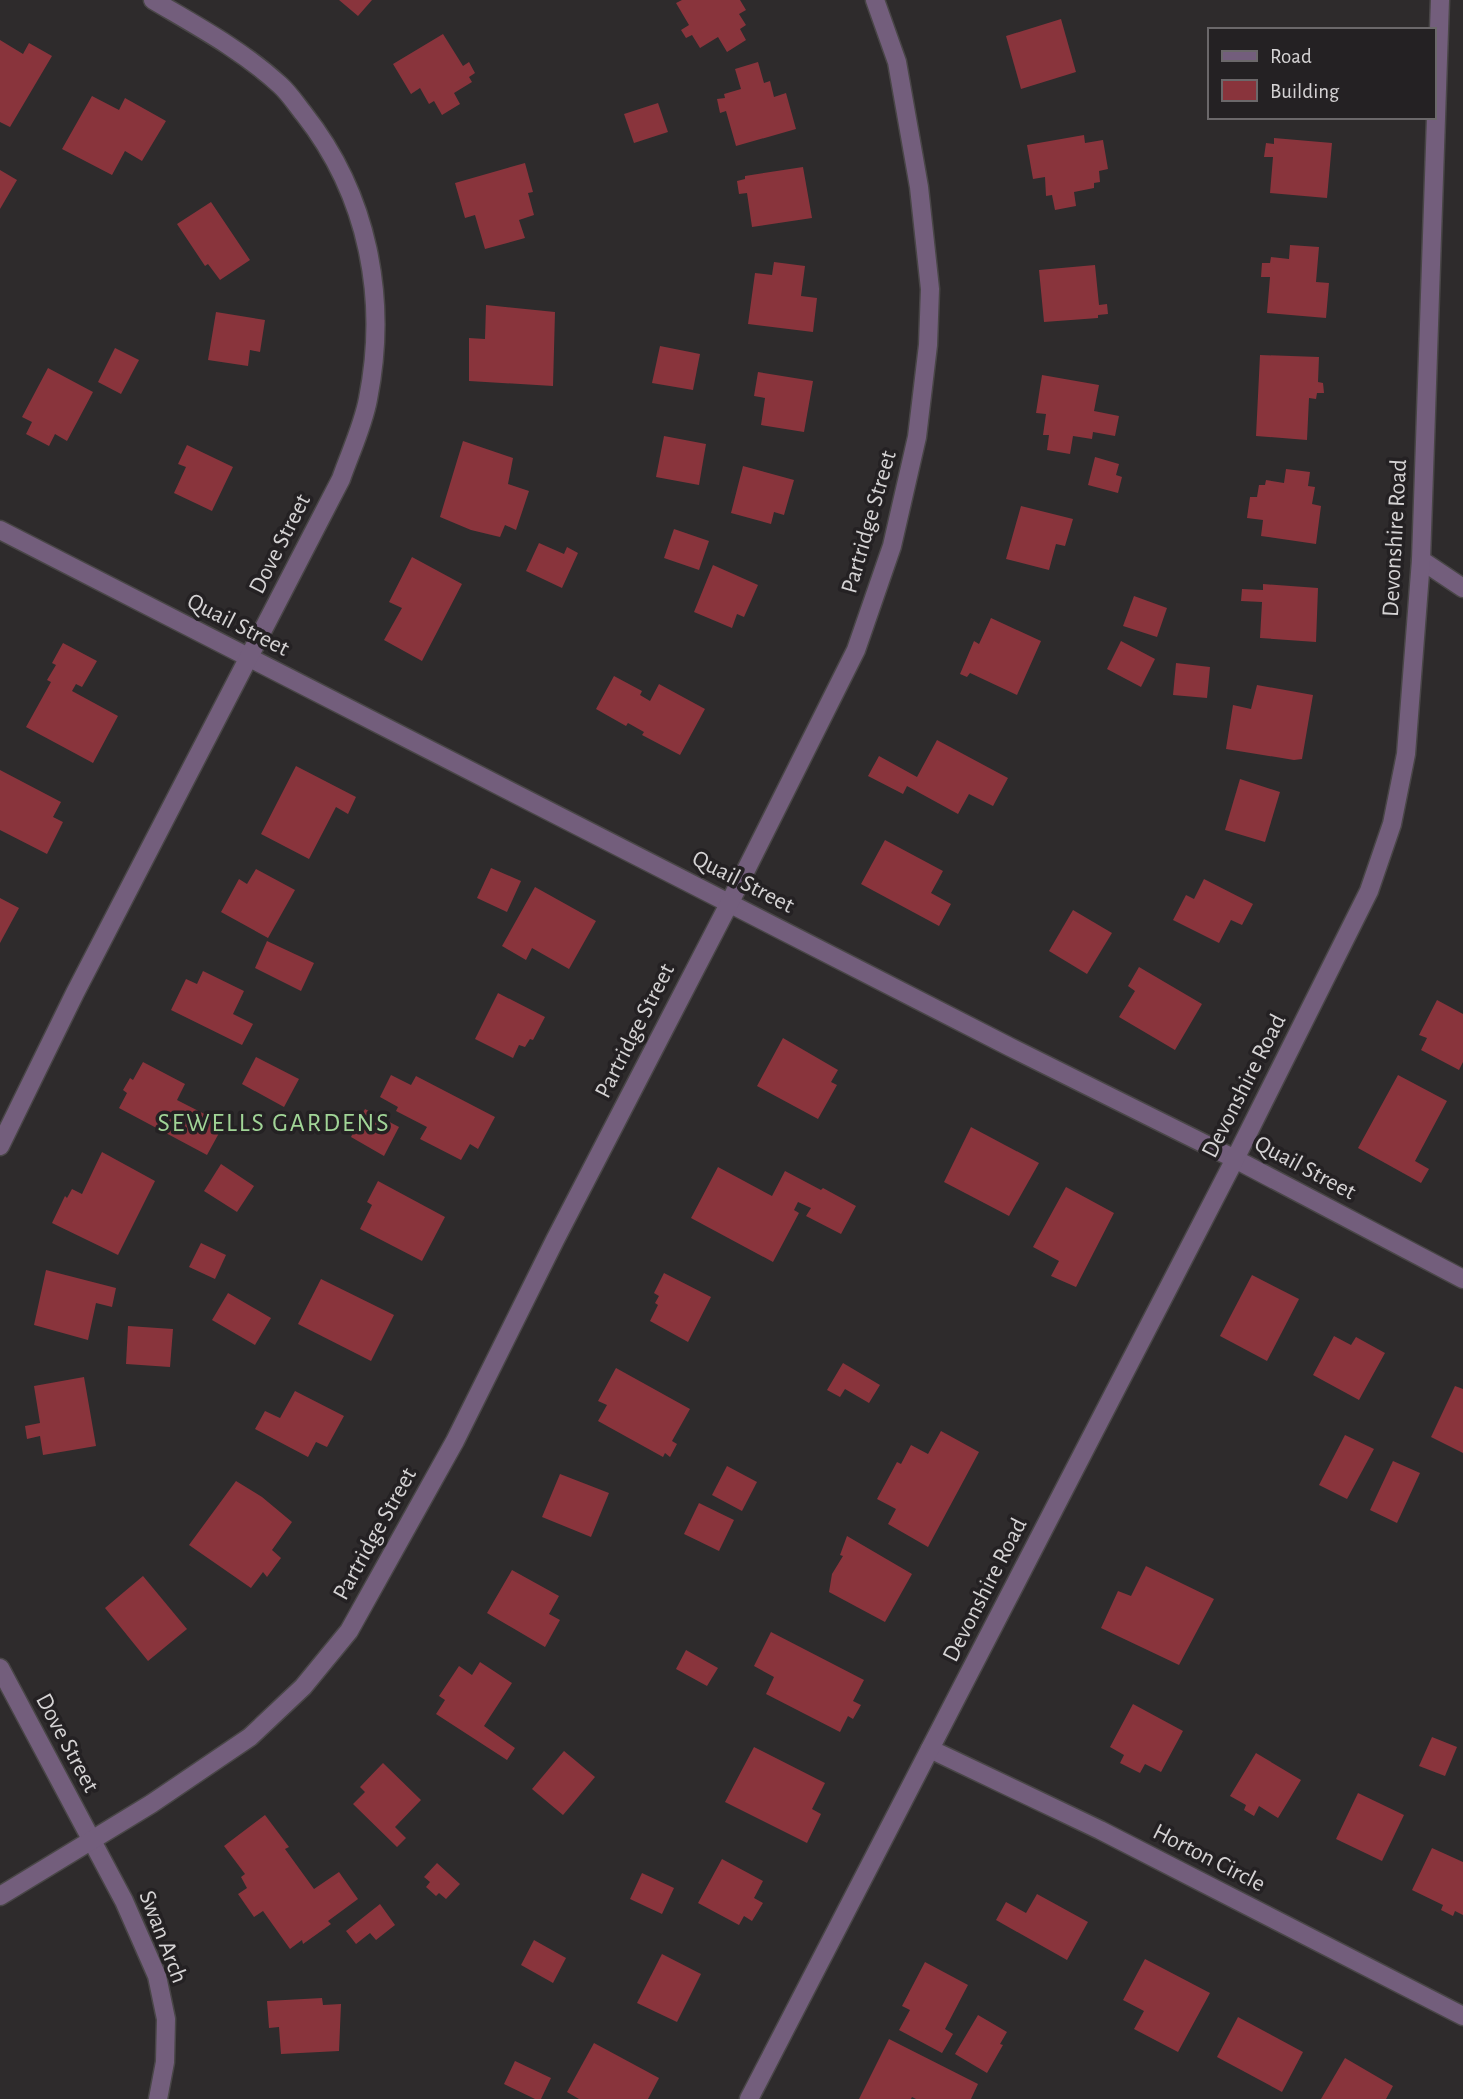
<svg xmlns="http://www.w3.org/2000/svg" width="1463" height="2099" viewBox="0 0 1463 2099" font-family="'Alegreya Sans',sans-serif">
<style>
.building{fill:#89343c}
.lines{fill:none;stroke-linecap:round;stroke-linejoin:round}
.minor-casing{stroke:#494647;stroke-width:21}
.minor{stroke:#735e7c;stroke-width:18}
.labels{text-anchor:middle;dominant-baseline:central;stroke-width:7;stroke-linejoin:round;paint-order:stroke}
.street-label{font-size:24px;fill:#d5d3d4;stroke:#242123}
.neighbourhood-label{font-size:26px;letter-spacing:2px;fill:#a1d597;stroke:#242123}
</style>
<rect width="100%" height="100%" fill="#2e2b2c"/>
<g class="building">
<path d="M339 0H372L358 16Z"/>
<path d="M682 0H740L746 10 739 14 746 25 740 29 746 40 727 52 718 37 700 48 692 35 686 38 681 30 689 25 676 3Z"/>
<path d="M1061 19 1076 72 1021 89 1006 36Z"/>
<path d="M443 34 463 66 469 62 475 73 469 77 472 82 454 93 460 104 442 115 434 101 429 104 420 88 411 94 393 64Z"/>
<path d="M0 40 23 54 29 43 52 56 10 127 0 122Z"/>
<path d="M758 62 764 83 770 81 774 97 786 93 796 129 736 146 726 111 720 113 717 99 725 98 724 94 741 89 735 69Z"/>
<path d="M92 96 119 110 125 98 166 121 142 161 125 151 112 175 62 149Z"/>
<path d="M658 103 668 132 634 143 624 114Z"/>
<path d="M1084 135 1085 143 1103 140 1108 169 1099 171 1100 182 1094 183V188L1074 192 1076 206 1055 210 1052 195 1046 196 1045 177 1033 179 1027 145Z"/>
<path d="M1274 138 1332 143 1327 198 1270 193 1273 157H1264L1266 143 1274 144Z"/>
<path d="M525 163 533 192 528 193 534 215 519 220 525 238 485 249 475 215 465 218 455 183Z"/>
<path d="M803 167 812 218 752 227 747 193 739 194 737 181 745 179V176Z"/>
<path d="M0 170 17 180 0 209Z"/>
<path d="M211 202 250 260 220 280 208 264 205 266 177 224Z"/>
<path d="M1290 245 1319 247 1316 282 1329 283 1326 318 1267 313 1270 277H1261L1262 263H1270L1271 257 1289 259Z"/>
<path d="M774 262 805 266 801 296 817 298 813 332 748 324 755 273 772 275Z"/>
<path d="M1095 265 1099 305 1107 304 1108 314 1098 315V318L1044 322 1039 270Z"/>
<path d="M486 305 555 312 553 386 469 381V338L485 339Z"/>
<path d="M216 312 265 320 260 352 250 350 248 366 208 360Z"/>
<path d="M660 346 700 354 693 390 652 383Z"/>
<path d="M115 348 139 360 121 394 98 382Z"/>
<path d="M1260 355 1319 357 1318 382 1323 383 1324 393H1317L1316 399 1309 398 1307 440 1256 436Z"/>
<path d="M48 368 93 392 67 441 55 434 49 446 26 434 32 422 22 417Z"/>
<path d="M758 372 813 381 804 432 761 425 765 398 754 396Z"/>
<path d="M1042 375 1099 385 1094 411 1119 416 1115 436 1093 432 1092 439 1073 436 1070 454 1047 450 1049 435H1043L1046 414 1036 413Z"/>
<path d="M664 436 706 444 699 485 656 477Z"/>
<path d="M463 441 513 458 508 484 529 491 516 530 505 525 500 537 471 530 440 517Z"/>
<path d="M187 445 233 467 212 511 174 493 186 467 178 464Z"/>
<path d="M1095 457 1119 464 1116 475 1122 477 1118 493 1088 485Z"/>
<path d="M743 466 794 480 784 515 774 512 771 524 731 513Z"/>
<path d="M1286 469 1310 472 1308 486 1315 487 1312 504 1321 506 1316 544 1261 536 1263 520 1247 518 1250 497H1257L1259 485H1265L1266 480 1284 483Z"/>
<path d="M1021 506 1073 519 1065 546 1056 544 1049 570 1006 559Z"/>
<path d="M674 529 709 541 699 570 664 558Z"/>
<path d="M539 543 564 554 567 547 578 553 562 588 526 571Z"/>
<path d="M412 557 462 584 422 661 384 640 402 608 389 602Z"/>
<path d="M713 565 758 585 744 617 737 614 732 628 694 612Z"/>
<path d="M1263 584 1318 588 1316 642 1260 638 1262 602 1241 601 1242 589 1263 590Z"/>
<path d="M1134 596 1167 608 1157 637 1123 626Z"/>
<path d="M991 618 1041 641 1017 695 970 673 967 677 960 674 974 641 979 644Z"/>
<path d="M1121 641 1155 659 1141 687 1107 669Z"/>
<path d="M63 643 97 661 82 687 76 684 72 691 118 716 93 763 26 727 51 682 47 680 56 665 52 663Z"/>
<path d="M1176 663 1210 667 1207 698 1173 695Z"/>
<path d="M614 676 642 691 640 695 650 701 659 684 705 709 680 755 642 735 644 732 628 723 626 726 596 709Z"/>
<path d="M1257 685 1313 695 1302 759 1294 760 1226 749 1233 705 1251 709Z"/>
<path d="M937 740 1008 778 993 806 969 794 958 814 907 786 903 794 868 776 879 756 917 777Z"/>
<path d="M296 766 356 797 348 814 336 807 309 859 261 834Z"/>
<path d="M0 770 61 802 53 817 63 822 47 854 0 830Z"/>
<path d="M1240 779 1280 792 1265 842 1225 830Z"/>
<path d="M885 840 943 871 931 893 951 904 939 926 861 884Z"/>
<path d="M491 868 521 881 507 912 477 898Z"/>
<path d="M256 869 295 890 268 938 221 912 239 879 247 884Z"/>
<path d="M1204 879 1253 904 1242 925 1231 920 1219 943 1173 920 1186 895 1194 899Z"/>
<path d="M535 887 596 921 569 969 532 948 526 960 502 946Z"/>
<path d="M0 898 19 908 0 943Z"/>
<path d="M1073 910 1112 933 1087 974 1049 951Z"/>
<path d="M267 941 314 963 301 991 255 968Z"/>
<path d="M1139 967 1202 1004 1175 1050 1119 1017 1135 991 1128 986Z"/>
<path d="M203 971 244 991 233 1014 253 1024 242 1045 171 1010 186 979 197 984Z"/>
<path d="M498 993 545 1017 533 1040 530 1039 525 1047 519 1045 513 1058 475 1039Z"/>
<path d="M1437 1000 1463 1014V1062L1459 1070 1421 1050 1427 1038 1419 1035Z"/>
<path d="M783 1038 838 1070 831 1082 837 1085 818 1119 757 1086Z"/>
<path d="M256 1057 299 1079 284 1107 242 1084Z"/>
<path d="M143 1062 185 1084 177 1100 224 1124 207 1155 119 1108 127 1093 123 1090 130 1078 133 1080Z"/>
<path d="M391 1075 411 1085 416 1076 495 1117 478 1149 470 1144 461 1160 420 1139 427 1127 396 1111 398 1107 380 1097Z"/>
<path d="M1398 1075 1447 1101 1415 1161 1429 1169 1421 1183 1358 1148Z"/>
<path d="M365 1109 399 1127 384 1156 351 1137Z"/>
<path d="M971 1127 1039 1163 1009 1216 944 1182Z"/>
<path d="M102 1152 155 1181 118 1255 52 1223 65 1196 67 1198 72 1189 82 1194Z"/>
<path d="M221 1164 254 1186 237 1212 204 1191Z"/>
<path d="M718 1167 772 1196 785 1171 821 1190 823 1188 856 1206 841 1234 806 1216 811 1208 798 1202 794 1210 799 1213 773 1262 691 1218Z"/>
<path d="M378 1181 445 1217 422 1261 360 1229 372 1205 367 1202Z"/>
<path d="M1066 1187 1114 1213 1076 1287 1051 1276 1059 1261 1033 1247Z"/>
<path d="M201 1243 226 1255 215 1279 189 1267Z"/>
<path d="M46 1270 116 1288 112 1307 96 1303 88 1340 34 1325Z"/>
<path d="M664 1273 711 1297 688 1342 650 1321 658 1305 655 1303 659 1296 654 1293Z"/>
<path d="M1252 1275 1299 1299 1267 1361 1220 1336Z"/>
<path d="M321 1279 394 1315 371 1361 298 1324Z"/>
<path d="M228 1293 271 1318 255 1345 212 1320Z"/>
<path d="M128 1326 173 1329 170 1367 126 1364Z"/>
<path d="M1334 1336 1351 1345 1356 1337 1385 1353 1359 1400 1313 1375Z"/>
<path d="M843 1363 880 1385 869 1403 845 1389 840 1397 827 1390Z"/>
<path d="M616 1368 690 1409 672 1441 677 1444 670 1457 665 1453 663 1457 598 1421 607 1405 598 1401Z"/>
<path d="M84 1377 96 1446 43 1455 40 1436 27 1439 25 1426 40 1423 34 1386Z"/>
<path d="M1455 1386 1463 1389V1453L1431 1437Z"/>
<path d="M295 1391 344 1416 327 1447 316 1442 308 1457 255 1429 265 1411 280 1418Z"/>
<path d="M941 1431 979 1452 928 1547 888 1524 896 1509 877 1499 897 1462 901 1464 911 1445 928 1454Z"/>
<path d="M1345 1435 1374 1449 1347 1499 1319 1485Z"/>
<path d="M1393 1461 1420 1473 1397 1523 1370 1510Z"/>
<path d="M727 1466 757 1482 742 1511 712 1495Z"/>
<path d="M560 1474 609 1493 591 1537 542 1517Z"/>
<path d="M236 1481 262 1497 292 1522 272 1550 281 1558 267 1577 263 1572 251 1588 189 1545Z"/>
<path d="M699 1503 734 1520 719 1551 684 1534Z"/>
<path d="M847 1536 912 1574 885 1622 829 1592 832 1574 843 1556 840 1555Z"/>
<path d="M1146 1566 1214 1599 1179 1665 1101 1628 1118 1591 1131 1596Z"/>
<path d="M512 1570 559 1596 549 1614 560 1620 545 1647 487 1613Z"/>
<path d="M143 1576 187 1629 148 1661 105 1608Z"/>
<path d="M771 1632 864 1680 853 1701 861 1705 853 1719 848 1716 840 1732 766 1694 774 1677 754 1666Z"/>
<path d="M686 1650 718 1668 707 1686 676 1669Z"/>
<path d="M480 1662 512 1683 484 1726 515 1748 507 1760 436 1714 445 1700 439 1696 459 1666 472 1675Z"/>
<path d="M1133 1704 1183 1731 1161 1772 1145 1764 1140 1773 1120 1763 1124 1755 1110 1747Z"/>
<path d="M1432 1737 1457 1747 1445 1776 1419 1766Z"/>
<path d="M754 1747 825 1783 812 1809 821 1814 807 1843 725 1802Z"/>
<path d="M564 1751 595 1777 563 1815 532 1789Z"/>
<path d="M1256 1753 1301 1780 1278 1818 1259 1806 1254 1816 1244 1810 1246 1805 1230 1796Z"/>
<path d="M383 1763 421 1800 395 1827 406 1838 397 1847 353 1804 365 1792 360 1787Z"/>
<path d="M1358 1793 1404 1815 1382 1861 1336 1839Z"/>
<path d="M265 1815 289 1847 285 1849 314 1889 339 1872 358 1899 328 1921 331 1924 303 1944 302 1940 290 1949 263 1911 254 1917 238 1894 247 1888 241 1877 245 1874 224 1846Z"/>
<path d="M1432 1848 1463 1862V1915L1455 1911 1453 1916 1441 1910 1443 1905 1412 1890Z"/>
<path d="M722 1859 763 1881 754 1898 763 1903 752 1921 744 1916 739 1925 698 1903Z"/>
<path d="M437 1863 460 1884 446 1899 439 1893 436 1896 426 1887 430 1882 424 1877Z"/>
<path d="M642 1873 674 1888 662 1914 630 1899Z"/>
<path d="M1037 1894 1088 1922 1067 1960 996 1920 1006 1902 1026 1913Z"/>
<path d="M380 1904 395 1925 376 1940 370 1933 356 1944 346 1931Z"/>
<path d="M534 1940 566 1958 553 1983 521 1965Z"/>
<path d="M662 1954 701 1974 677 2022 637 2003Z"/>
<path d="M1145 1959 1210 1993 1178 2052 1134 2029 1144 2011 1123 2000Z"/>
<path d="M925 1962 968 1985 945 2029 953 2034 942 2053 899 2030 910 2010 902 2006Z"/>
<path d="M322 1998 323 2005 341 2004 339 2051 281 2054 279 2027 269 2028 267 2001Z"/>
<path d="M978 2015 1007 2032 1000 2044 1003 2045 987 2073 955 2054Z"/>
<path d="M1238 2017 1303 2052 1282 2092 1217 2057Z"/>
<path d="M889 2039 978 2084 971 2099H916L912 2097 911 2099H859Z"/>
<path d="M594 2043 659 2078 648 2099H579L567 2092Z"/>
<path d="M1345 2058 1393 2086 1386 2099H1321Z"/>
<path d="M515 2061 551 2078 541 2099H535L504 2084Z"/>
</g>
<g class="lines">
<defs>
<g id="minor">
<path d="M0 530 1010 1047 1235 1159 1463 1279"/>
<path d="M1421 560 1463 588"/>
<path d="M0 1146 75 993 341 479C350 453 363 426 368 399 388 298 368 195 304 114 296 104 289 93 280 85 242 50 197 26 153 0"/>
<path d="M0 1668 124 1901 157 1976 166 2019 165 2062 158 2099"/>
<path d="M930 1749 1100 1830 1463 2016"/>
<path d="M0 1896 151 1804 250 1737 303 1687 349 1631 455 1441 555 1240 730 902 856 650 892 546 917 437 928 345 930 289 919 187 897 62 875 0"/>
<path d="M749 2099 1235 1159 1369 891 1392 824 1406 754 1421 560 1440 0"/>
</g>
</defs>
<use href="#minor" class="minor-casing"/>
<use href="#minor" class="minor"/>
</g>
<g class="labels">
<g class="street-label">
<text transform="translate(869 522) rotate(-74)">Partridge Street</text>
<text transform="translate(1395 538) rotate(-87)">Devonshire Road</text>
<text transform="translate(280 544) rotate(-63)">Dove Street</text>
<text transform="translate(238 625) rotate(27)">Quail Street</text>
<text transform="translate(743 882) rotate(27)">Quail Street</text>
<text transform="translate(635 1031) rotate(-63)">Partridge Street</text>
<text transform="translate(1244 1086) rotate(-63)">Devonshire Road</text>
<text transform="translate(1305 1168) rotate(28)">Quail Street</text>
<text transform="translate(375 1534) rotate(-61)">Partridge Street</text>
<text transform="translate(985 1590) rotate(-63)">Devonshire Road</text>
<text transform="translate(67 1743) rotate(62)">Dove Street</text>
<text transform="translate(1209 1858) rotate(27)">Horton Circle</text>
<text transform="translate(163 1937) rotate(69)">Swan Arch</text>
</g>
<g class="neighbourhood-label">
<text x="274" y="1123">SEWELLS GARDENS</text>
</g>
</g>
<rect x="1208" y="28" width="228" height="91" fill="#242123" stroke="#6b686a" stroke-width="2"/>
<rect x="1222" y="51" width="35" height="10" fill="#735e7c" stroke="#6b686a" stroke-width="2"/>
<text x="1270" y="63" font-size="21" fill="#d5d3d4">Road</text>
<rect x="1222" y="80" width="35" height="21" fill="#89343c" stroke="#6b686a" stroke-width="2"/>
<text x="1270" y="98" font-size="21" fill="#d5d3d4">Building</text>
</svg>
